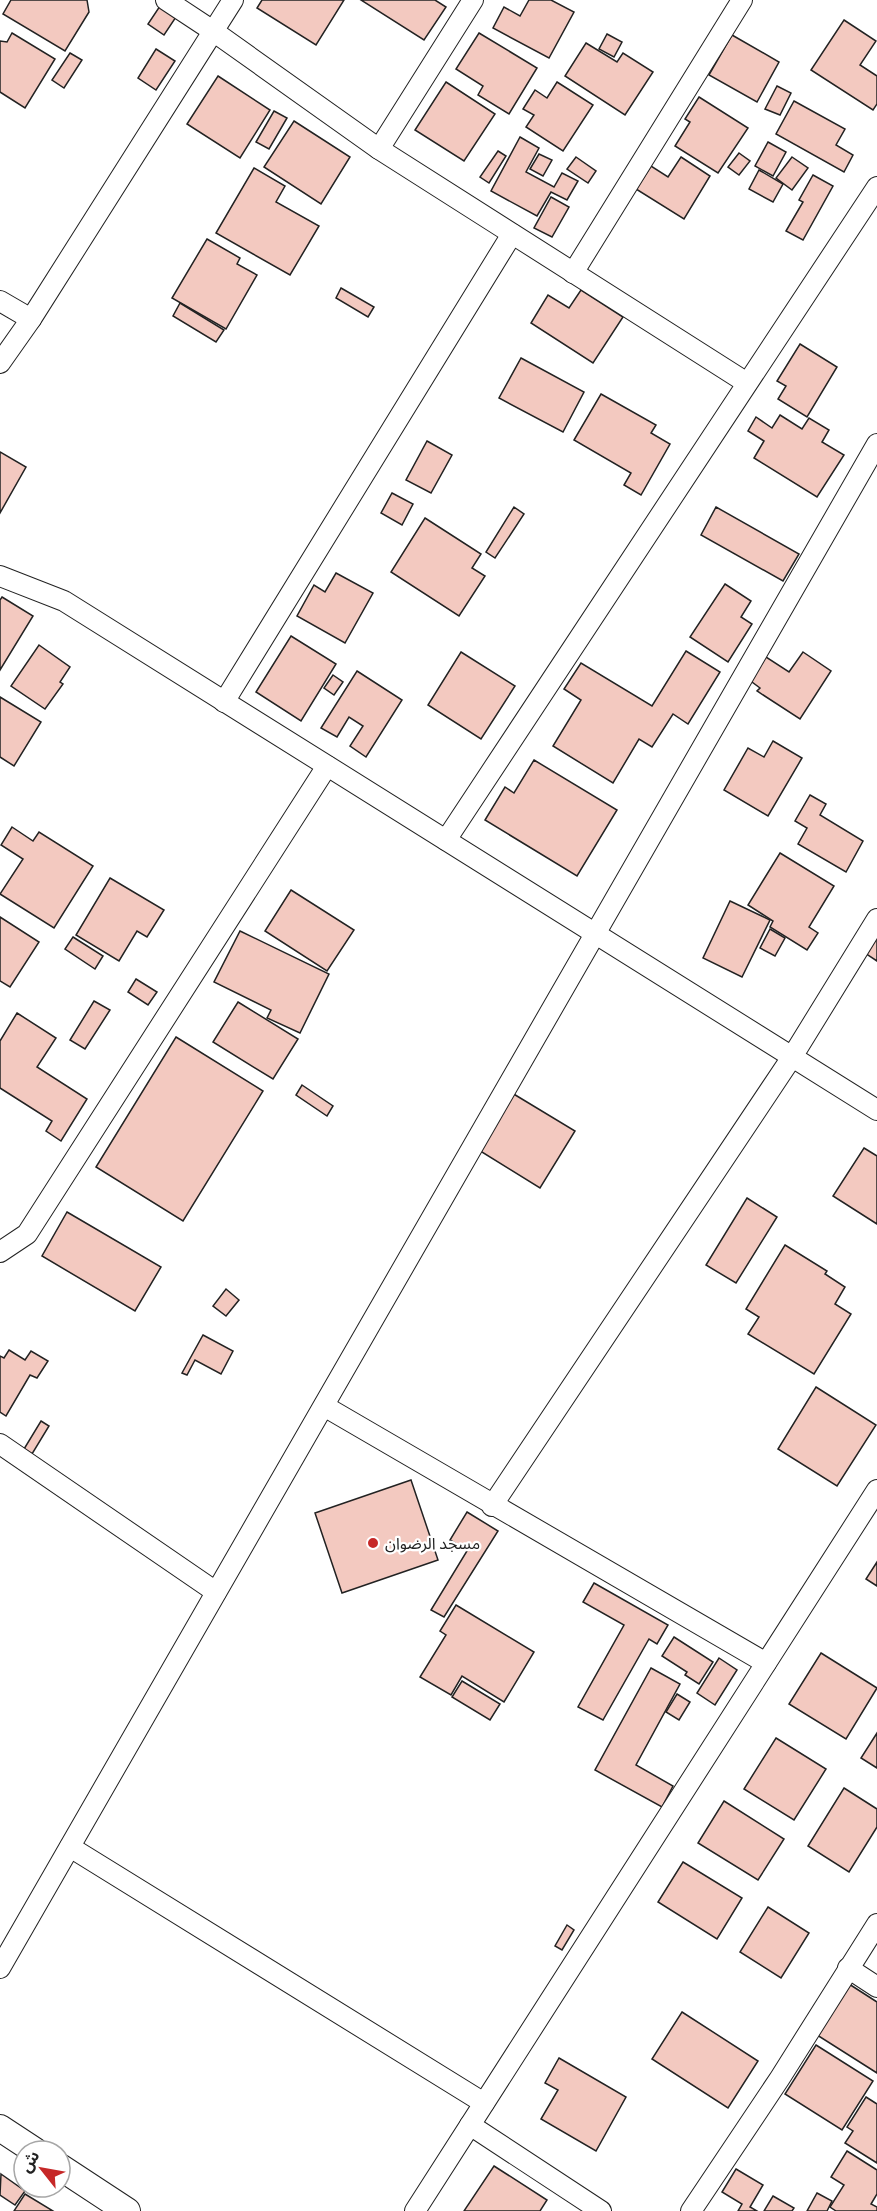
<svg xmlns="http://www.w3.org/2000/svg" width="877" height="2211" viewBox="0 0 877 2211" font-family="'IBM Plex Sans','Noto Sans Arabic',sans-serif">
<style>
.building{fill:#f3c9c0;stroke:#222;stroke-width:1.5}
.lines{fill:none;stroke-linecap:round;stroke-linejoin:round}
.minor-casing{stroke:#222;stroke-width:22}
.tertiary-casing{stroke:#222;stroke-width:28}
.minor{stroke:#fff;stroke-width:20}
.tertiary{stroke:#fff;stroke-width:26}
.poi-dot{fill:#c62828;stroke:#fff;stroke-width:2}
.labels{text-anchor:middle;dominant-baseline:central;stroke-width:4.5;stroke-linejoin:round;paint-order:stroke}
.poi-label{font-size:16px;fill:#222;stroke:#fff;text-anchor:start}
</style>
<rect width="100%" height="100%" fill="#fff"/>
<g class="building">
<path d="M11 0H87L89 12 65 51 3 14Z"/>
<path d="M262 0H344L316 45 257 8Z"/>
<path d="M361 0H435L446 7 424 40Z"/>
<path d="M529 0H551L574 12 549 58 493 28 504 7 520 16Z"/>
<path d="M162 3 178 14 164 35 148 24Z"/>
<path d="M844 20 876 41 860 65 877 76V104L873 110 811 70Z"/>
<path d="M12 33 55 59 25 108 0 92V41L7 42Z"/>
<path d="M479 33 537 68 509 114 478 95 483 86 456 69Z"/>
<path d="M607 34 622 42 614 57 599 49Z"/>
<path d="M732 35 779 62 757 102 709 75Z"/>
<path d="M586 43 617 62 623 53 653 72 625 115 565 76Z"/>
<path d="M156 49 175 61 156 90 138 78Z"/>
<path d="M70 53 82 60 64 88 52 80Z"/>
<path d="M218 76 270 110 240 158 187 124Z"/>
<path d="M446 82 495 114 464 161 415 130Z"/>
<path d="M557 82 593 105 563 151 526 127 534 115 523 109 535 90 547 98Z"/>
<path d="M777 86 791 93 780 115 765 109Z"/>
<path d="M699 97 748 128 718 173 675 146 690 122 685 119Z"/>
<path d="M794 101 845 129 836 145 853 155 844 172 776 134Z"/>
<path d="M274 111 287 118 269 149 256 142Z"/>
<path d="M294 121 350 157 321 204 264 167Z"/>
<path d="M520 137 539 148 526 172 554 187 562 173 578 181 567 200 551 192 537 216 491 191Z"/>
<path d="M768 142 786 152 773 176 755 166Z"/>
<path d="M498 151 506 156 489 183 480 177Z"/>
<path d="M739 153 750 161 739 175 728 167Z"/>
<path d="M539 154 552 160 543 176 530 169Z"/>
<path d="M576 157 596 171 588 183 567 169Z"/>
<path d="M681 157 710 176 684 219 636 189 651 166 668 177Z"/>
<path d="M792 157 808 168 792 190 776 178Z"/>
<path d="M254 168 285 186 276 202 319 226 290 275 216 233Z"/>
<path d="M759 170 783 184 773 202 749 189Z"/>
<path d="M813 175 833 186 803 240 786 231 803 202 799 200Z"/>
<path d="M551 197 569 207 552 237 534 228Z"/>
<path d="M207 239 240 258 237 264 257 275 226 329 172 298Z"/>
<path d="M341 288 374 307 368 317 336 298Z"/>
<path d="M581 290 623 317 593 363 531 323 548 295 569 308Z"/>
<path d="M180 303 224 330 216 342 173 316Z"/>
<path d="M800 344 837 367 807 417 778 399 786 386 777 381Z"/>
<path d="M521 358 584 392 563 432 499 398Z"/>
<path d="M601 394 656 425 651 433 670 444 641 495 624 485 631 473 574 440Z"/>
<path d="M780 415 802 429 809 418 829 430 822 442 844 455 817 497 754 458 764 441 748 431 756 417 772 428Z"/>
<path d="M427 441 452 455 431 493 406 480Z"/>
<path d="M0 452 26 467 0 513Z"/>
<path d="M392 493 413 504 402 525 381 513Z"/>
<path d="M514 507 524 514 495 558 486 552Z"/>
<path d="M716 507 799 554 783 581 701 535Z"/>
<path d="M425 518 481 554 472 568 485 576 459 616 391 572Z"/>
<path d="M336 573 373 593 345 643 297 616 314 585 325 592Z"/>
<path d="M725 584 751 601 741 617 752 624 728 662 690 637Z"/>
<path d="M2 597 33 616 0 670V600Z"/>
<path d="M291 636 336 664 301 721 256 692Z"/>
<path d="M39 645 70 667 60 682 63 684 45 709 11 686Z"/>
<path d="M686 651 720 672 688 724 673 714 652 747 639 739 613 783 553 746 581 700 564 689 581 663 652 706Z"/>
<path d="M461 652 515 686 481 739 428 705Z"/>
<path d="M803 652 831 671 800 719 757 691 760 688 748 679 763 655 789 672Z"/>
<path d="M357 671 402 700 366 757 350 746 363 726 349 717 337 737 321 728Z"/>
<path d="M333 675 343 682 334 695 324 688Z"/>
<path d="M0 697 41 722 14 766 0 757Z"/>
<path d="M773 741 802 758 768 816 724 790 748 748 764 757Z"/>
<path d="M534 760 617 810 577 876 485 820 505 787 514 793Z"/>
<path d="M810 795 826 804 820 815 863 841 846 872 798 844 807 828 795 821Z"/>
<path d="M12 827 33 841 39 832 93 866 54 928 0 894 23 859 1 845Z"/>
<path d="M780 853 834 886 809 927 818 933 807 950 770 927 773 921 748 905Z"/>
<path d="M110 878 164 910 147 937 137 931 119 961 76 935Z"/>
<path d="M291 890 354 930 327 971 265 931Z"/>
<path d="M730 901 770 920 742 977 703 958Z"/>
<path d="M0 917 39 942 10 987 0 981Z"/>
<path d="M770 929 785 938 775 956 760 948Z"/>
<path d="M240 931 329 974 300 1033 267 1018 271 1010 214 982Z"/>
<path d="M877 935V961L865 953Z"/>
<path d="M73 937 103 956 95 969 65 949Z"/>
<path d="M136 979 157 992 148 1005 128 992Z"/>
<path d="M94 1001 110 1010 85 1049 70 1040Z"/>
<path d="M238 1002 298 1039 273 1079 213 1042Z"/>
<path d="M17 1013 56 1038 37 1067 87 1099 61 1141 46 1131 52 1121 0 1088V1041Z"/>
<path d="M176 1037 263 1091 183 1221 96 1167Z"/>
<path d="M302 1085 333 1106 327 1116 296 1095Z"/>
<path d="M512 1093 575 1131 540 1188 477 1149Z"/>
<path d="M864 1148 877 1156V1224L833 1196Z"/>
<path d="M747 1198 777 1217 736 1283 706 1265Z"/>
<path d="M67 1212 161 1267 135 1311 42 1256Z"/>
<path d="M785 1245 827 1271 825 1274 845 1287 835 1304 851 1314 814 1374 748 1334 759 1317 746 1309Z"/>
<path d="M226 1289 239 1300 226 1316 213 1306Z"/>
<path d="M203 1335 233 1351 221 1374 195 1360 187 1375 182 1373Z"/>
<path d="M9 1350 25 1360 31 1351 48 1361 37 1378 30 1375 6 1416 0 1412V1356L4 1358Z"/>
<path d="M816 1387 876 1425 837 1486 778 1449Z"/>
<path d="M41 1421 49 1426 32 1454 24 1449Z"/>
<path d="M411 1480 438 1560 342 1593 315 1513Z"/>
<path d="M467 1512 498 1531 444 1617 431 1610 467 1551 450 1540Z"/>
<path d="M877 1562V1586L866 1579Z"/>
<path d="M594 1583 668 1625 657 1644 649 1639 603 1720 578 1707 624 1625 583 1602Z"/>
<path d="M456 1605 534 1652 504 1702 462 1676 451 1695 420 1677 446 1635 440 1631Z"/>
<path d="M674 1637 713 1662 699 1684 685 1675 687 1672 662 1656Z"/>
<path d="M821 1653 877 1688 846 1739 789 1704Z"/>
<path d="M719 1658 737 1670 715 1705 697 1693Z"/>
<path d="M651 1668 680 1684 636 1765 673 1786 662 1807 595 1770Z"/>
<path d="M462 1681 500 1704 490 1720 452 1697Z"/>
<path d="M677 1694 690 1702 679 1720 666 1712Z"/>
<path d="M877 1733V1768L861 1758Z"/>
<path d="M776 1738 826 1769 794 1820 744 1789Z"/>
<path d="M844 1788 877 1809V1827L849 1872 808 1846Z"/>
<path d="M724 1801 784 1839 758 1880 698 1843Z"/>
<path d="M683 1862 742 1898 717 1939 658 1902Z"/>
<path d="M768 1907 809 1933 781 1978 740 1952Z"/>
<path d="M567 1925 574 1930 562 1950 555 1946Z"/>
<path d="M849 1984 877 2002V2073L817 2035Z"/>
<path d="M682 2012 758 2061 728 2108 652 2059Z"/>
<path d="M816 2045 873 2081 842 2130 785 2094Z"/>
<path d="M559 2058 626 2097 596 2151 541 2119 558 2090 545 2083Z"/>
<path d="M866 2097 877 2104V2163L845 2143 853 2131 847 2127Z"/>
<path d="M847 2151 877 2170V2194L871 2204 877 2207V2211H836L830 2207 844 2185 831 2177Z"/>
<path d="M494 2166 547 2200 540 2211H464Z"/>
<path d="M736 2169 763 2185 750 2207 757 2211H738L742 2204 722 2192Z"/>
<path d="M1 2174 25 2191 15 2205 0 2195Z"/>
<path d="M817 2193 832 2201 827 2211H807Z"/>
<path d="M25 2194 53 2211H14Z"/>
<path d="M773 2196 794 2208 792 2211H764Z"/>
</g>
<g class="lines">
<defs>
<g id="minor">
<path d="M166 0 213 31 379 149 747 383"/>
<path d="M379 149 473 0"/>
<path d="M573 273 742 0"/>
<path d="M0 301 31 319"/>
<path d="M0 363 31 319 233 0"/>
<path d="M0 576 64 601 877 1110"/>
<path d="M224 702 512 234"/>
<path d="M446 840 877 187"/>
<path d="M0 1252 27 1234 327 766"/>
<path d="M324 1406 766 1663"/>
<path d="M0 1444 216 1592"/>
<path d="M492 1506 792 1057 877 919"/>
<path d="M70 1847 484 2103"/>
<path d="M0 1968 877 444"/>
<path d="M848 1968 877 1987"/>
<path d="M470 2125 601 2211"/>
<path d="M415 2211 877 1490"/>
<path d="M691 2211 780 2078 877 1924"/>
</g>
<g id="tertiary">
<path d="M0 2128 35 2151"/>
<path d="M60 2167 127 2211"/>
</g>
</defs>
<use href="#minor" class="minor-casing"/>
<use href="#tertiary" class="tertiary-casing"/>
<use href="#minor" class="minor"/>
<use href="#tertiary" class="tertiary"/>
</g>
<circle class="poi-dot" cx="373" cy="1543" r="6"/>
<g class="labels">
<g class="poi-label">
<text x="385" y="1543">مسجد الرضوان</text>
</g>
</g>
<g transform="translate(42 2169) rotate(301)"><circle r="28" fill="#ffffff" stroke="#a7a7a7" stroke-width="1.5"/>
<path d="M0-4.5L10 22L0 15L-10 22Z" fill="#c62828"/>
<text y="-9" font-size="16" font-weight="bold" text-anchor="middle" fill="#222222">ش</text>
</g>
</svg>
